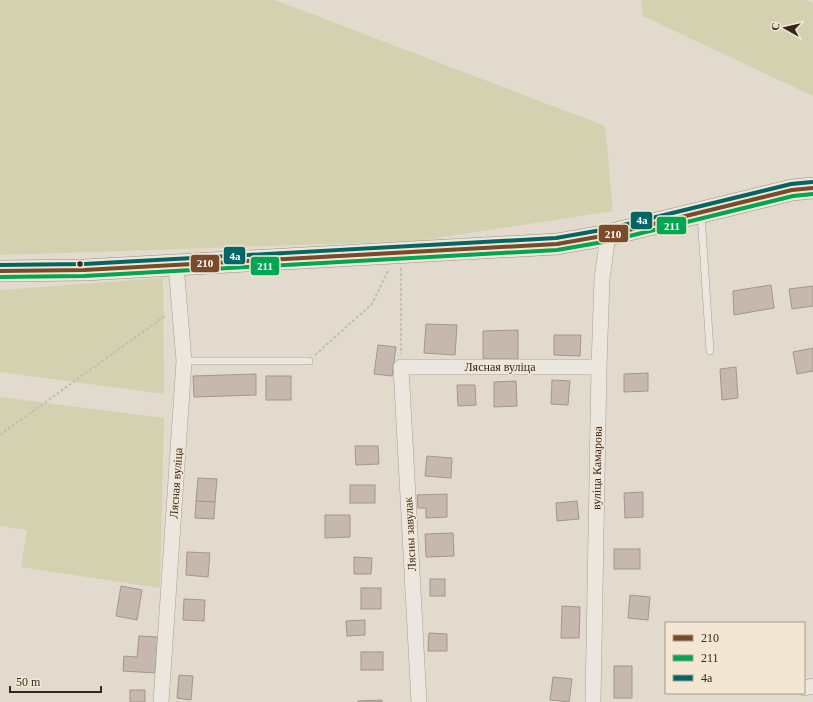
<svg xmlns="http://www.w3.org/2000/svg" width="813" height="702" viewBox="0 0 813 702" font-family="'Times New Roman',serif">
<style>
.green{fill:#d3d1b0}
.building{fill:#c6b8ae;stroke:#a2968d}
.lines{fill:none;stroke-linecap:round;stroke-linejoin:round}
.lane-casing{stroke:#a8a096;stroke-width:8}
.street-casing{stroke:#a8a096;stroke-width:16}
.secondary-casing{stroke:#978f86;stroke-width:22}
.path{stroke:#c3bdb5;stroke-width:2;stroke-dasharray:3 2;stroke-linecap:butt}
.lane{stroke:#ebe6de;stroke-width:7}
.street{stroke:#ebe6de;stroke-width:15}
.secondary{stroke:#ebe6de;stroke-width:21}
.bus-1-casing{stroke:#f3e7d3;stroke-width:7}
.bus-2-casing{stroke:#f3e7d3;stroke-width:7}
.bus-3-casing{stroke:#f3e7d3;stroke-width:7}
.bus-1{stroke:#7a4b2a;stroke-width:4}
.bus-2{stroke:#00a651;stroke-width:4}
.bus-3{stroke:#026666;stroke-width:4}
.bus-dot{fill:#36281f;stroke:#f3e7d3;stroke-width:1.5}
.labels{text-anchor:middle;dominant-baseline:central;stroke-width:3;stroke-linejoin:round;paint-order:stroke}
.street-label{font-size:12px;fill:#36281f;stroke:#f3e7d3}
.line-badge{stroke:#f3e7d3;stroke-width:1.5}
.badge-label{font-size:11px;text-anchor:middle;font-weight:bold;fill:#fff}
</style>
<rect width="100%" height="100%" fill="#e2dacd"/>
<g class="green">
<path d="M0 0H275L605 126 613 211 418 241 0 255Z"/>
<path d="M641 0H807L813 4V96L643 16Z"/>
<path d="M163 278 164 394 0 372V290Z"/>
<path d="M0 397 164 418 160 588 21 567 27 530 0 526Z"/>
</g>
<g class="building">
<path d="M771 285 774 308 734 315 733 291Z"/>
<path d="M813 286V306L792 309 789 289Z"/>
<path d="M426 324 457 325 455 355 424 353Z"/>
<path d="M518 330V359H483V331Z"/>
<path d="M554 335H581L580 356 554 355Z"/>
<path d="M378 345 396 347 392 376 374 374Z"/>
<path d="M813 348V371L797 374 793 352Z"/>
<path d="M736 367 738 398 722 400 720 369Z"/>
<path d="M648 373V391L624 392V374Z"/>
<path d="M256 374V395L194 397 193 376Z"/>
<rect x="266" y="376" width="25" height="24"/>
<path d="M552 380 570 381 568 405 551 404Z"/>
<path d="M516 381 517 406 494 407V382Z"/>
<path d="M457 385H475L476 405 458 406Z"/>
<path d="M355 446H378L379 464 356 465Z"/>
<path d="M427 456 452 458 451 478 425 476Z"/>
<path d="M198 478 217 479 215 502 196 501Z"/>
<rect x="350" y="485" width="25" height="18"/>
<path d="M643 492V517L625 518 624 493Z"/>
<path d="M447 494V517L426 518V508H418L417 495Z"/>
<path d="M196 501 215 502 214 519 195 518Z"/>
<path d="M577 501 579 519 557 521 556 503Z"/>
<path d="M325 515H350V537L325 538Z"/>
<path d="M453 533 454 556 426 557 425 534Z"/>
<rect x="614" y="549" width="26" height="20"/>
<path d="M187 552 210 553 208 577 186 575Z"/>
<path d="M354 557 372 558 371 574H354Z"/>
<rect x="430" y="579" width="15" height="17"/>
<path d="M121 586 142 590 137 620 116 616Z"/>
<rect x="361" y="588" width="20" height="21"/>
<path d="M630 595 650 597 648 620 628 618Z"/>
<path d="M184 599 205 600 204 621 183 620Z"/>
<path d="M562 606 580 607 579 638H561Z"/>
<path d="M365 620V635L347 636 346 621Z"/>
<path d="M429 633 447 634V651H428Z"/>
<path d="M139 636 158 637 155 673 123 671 124 656 137 657Z"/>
<rect x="361" y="652" width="22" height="18"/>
<rect x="614" y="666" width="18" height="32"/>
<path d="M179 675 193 676 191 700 177 698Z"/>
<path d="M553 677 572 679 569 702 550 700Z"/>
<rect x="130" y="690" width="15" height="12"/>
<path d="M382 700V702H358V701Z"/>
</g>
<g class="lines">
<defs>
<g id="lane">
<path d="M701 214 710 351"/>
<path d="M184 361H309"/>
</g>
<g id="street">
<path d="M804 688 813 686"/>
<path d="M161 702 184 361 176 265"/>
<path d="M419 702 401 367H599"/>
<path d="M593 702 599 367 602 279 608 235"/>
</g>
<path id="secondary" d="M0 271 84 270 557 244 608 235 792 190 813 188"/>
</defs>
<use href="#lane" class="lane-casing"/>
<use href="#street" class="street-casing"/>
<use href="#secondary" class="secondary-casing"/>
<g class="path">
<path d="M401 268V354"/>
<path d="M315 355 372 304 389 269"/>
<path d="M0 435 166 315"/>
</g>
<use href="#lane" class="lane"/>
<use href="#street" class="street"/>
<use href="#secondary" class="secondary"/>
<defs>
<path id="bus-1" d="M0 271 84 270 557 244 608 235 792 190 813 188"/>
<path id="bus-2" d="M0 277 84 276 557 250 609 241 793 196 813 194"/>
<path id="bus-3" d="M0 265 84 264 556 238 607 229 791 184 812 182"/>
</defs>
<use href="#bus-1" class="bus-1-casing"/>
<use href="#bus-2" class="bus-2-casing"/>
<use href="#bus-3" class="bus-3-casing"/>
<use href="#bus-1" class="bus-1"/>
<use href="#bus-2" class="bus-2"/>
<use href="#bus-3" class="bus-3"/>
</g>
<circle class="bus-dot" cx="80" cy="264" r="3.5"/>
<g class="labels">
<g class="street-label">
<text x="500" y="367">Лясная вуліца</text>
<text transform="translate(597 468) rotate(-89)">вуліца Камарова</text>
<text transform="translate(176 483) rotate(-86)">Лясная вуліца</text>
<text transform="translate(410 534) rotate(-93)">Лясны завулак</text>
</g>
</g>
<g class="line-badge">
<rect x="630" y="211" width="23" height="19" rx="4" fill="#026666"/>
<rect x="656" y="216" width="31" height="19" rx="4" fill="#00a651"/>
<rect x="598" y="224" width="31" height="19" rx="4" fill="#7a4b2a"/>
<rect x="223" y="246" width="23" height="19" rx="4" fill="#026666"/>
<rect x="190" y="254" width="30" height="19" rx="4" fill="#7a4b2a"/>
<rect x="250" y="256" width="30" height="20" rx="4" fill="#00a651"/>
</g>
<g class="badge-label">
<text x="642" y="224">4а</text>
<text x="672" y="230">211</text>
<text x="613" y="238">210</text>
<text x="235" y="260">4а</text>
<text x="205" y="267">210</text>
<text x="265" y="270">211</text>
</g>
<rect x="665" y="622" width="140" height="72" fill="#f3e7d3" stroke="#a79b8b"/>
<rect x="673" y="635" width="20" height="6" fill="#7a4b2a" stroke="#a79b8b"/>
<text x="701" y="642" font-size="12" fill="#36281f">210</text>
<rect x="673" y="655" width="20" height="6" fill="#00a651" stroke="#a79b8b"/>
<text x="701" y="662" font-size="12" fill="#36281f">211</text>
<rect x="673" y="675" width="20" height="6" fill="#026666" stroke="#a79b8b"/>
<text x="701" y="682" font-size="12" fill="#36281f">4а</text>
<g transform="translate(785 28) rotate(278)" stroke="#f3e7d3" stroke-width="3" paint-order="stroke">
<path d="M0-3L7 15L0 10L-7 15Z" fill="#36281f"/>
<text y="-6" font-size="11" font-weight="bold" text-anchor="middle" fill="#36281f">С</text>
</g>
<path d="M10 686v6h91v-6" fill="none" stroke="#36281f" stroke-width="2"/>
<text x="16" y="686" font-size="12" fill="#36281f" stroke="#f3e7d3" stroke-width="3" paint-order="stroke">50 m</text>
</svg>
